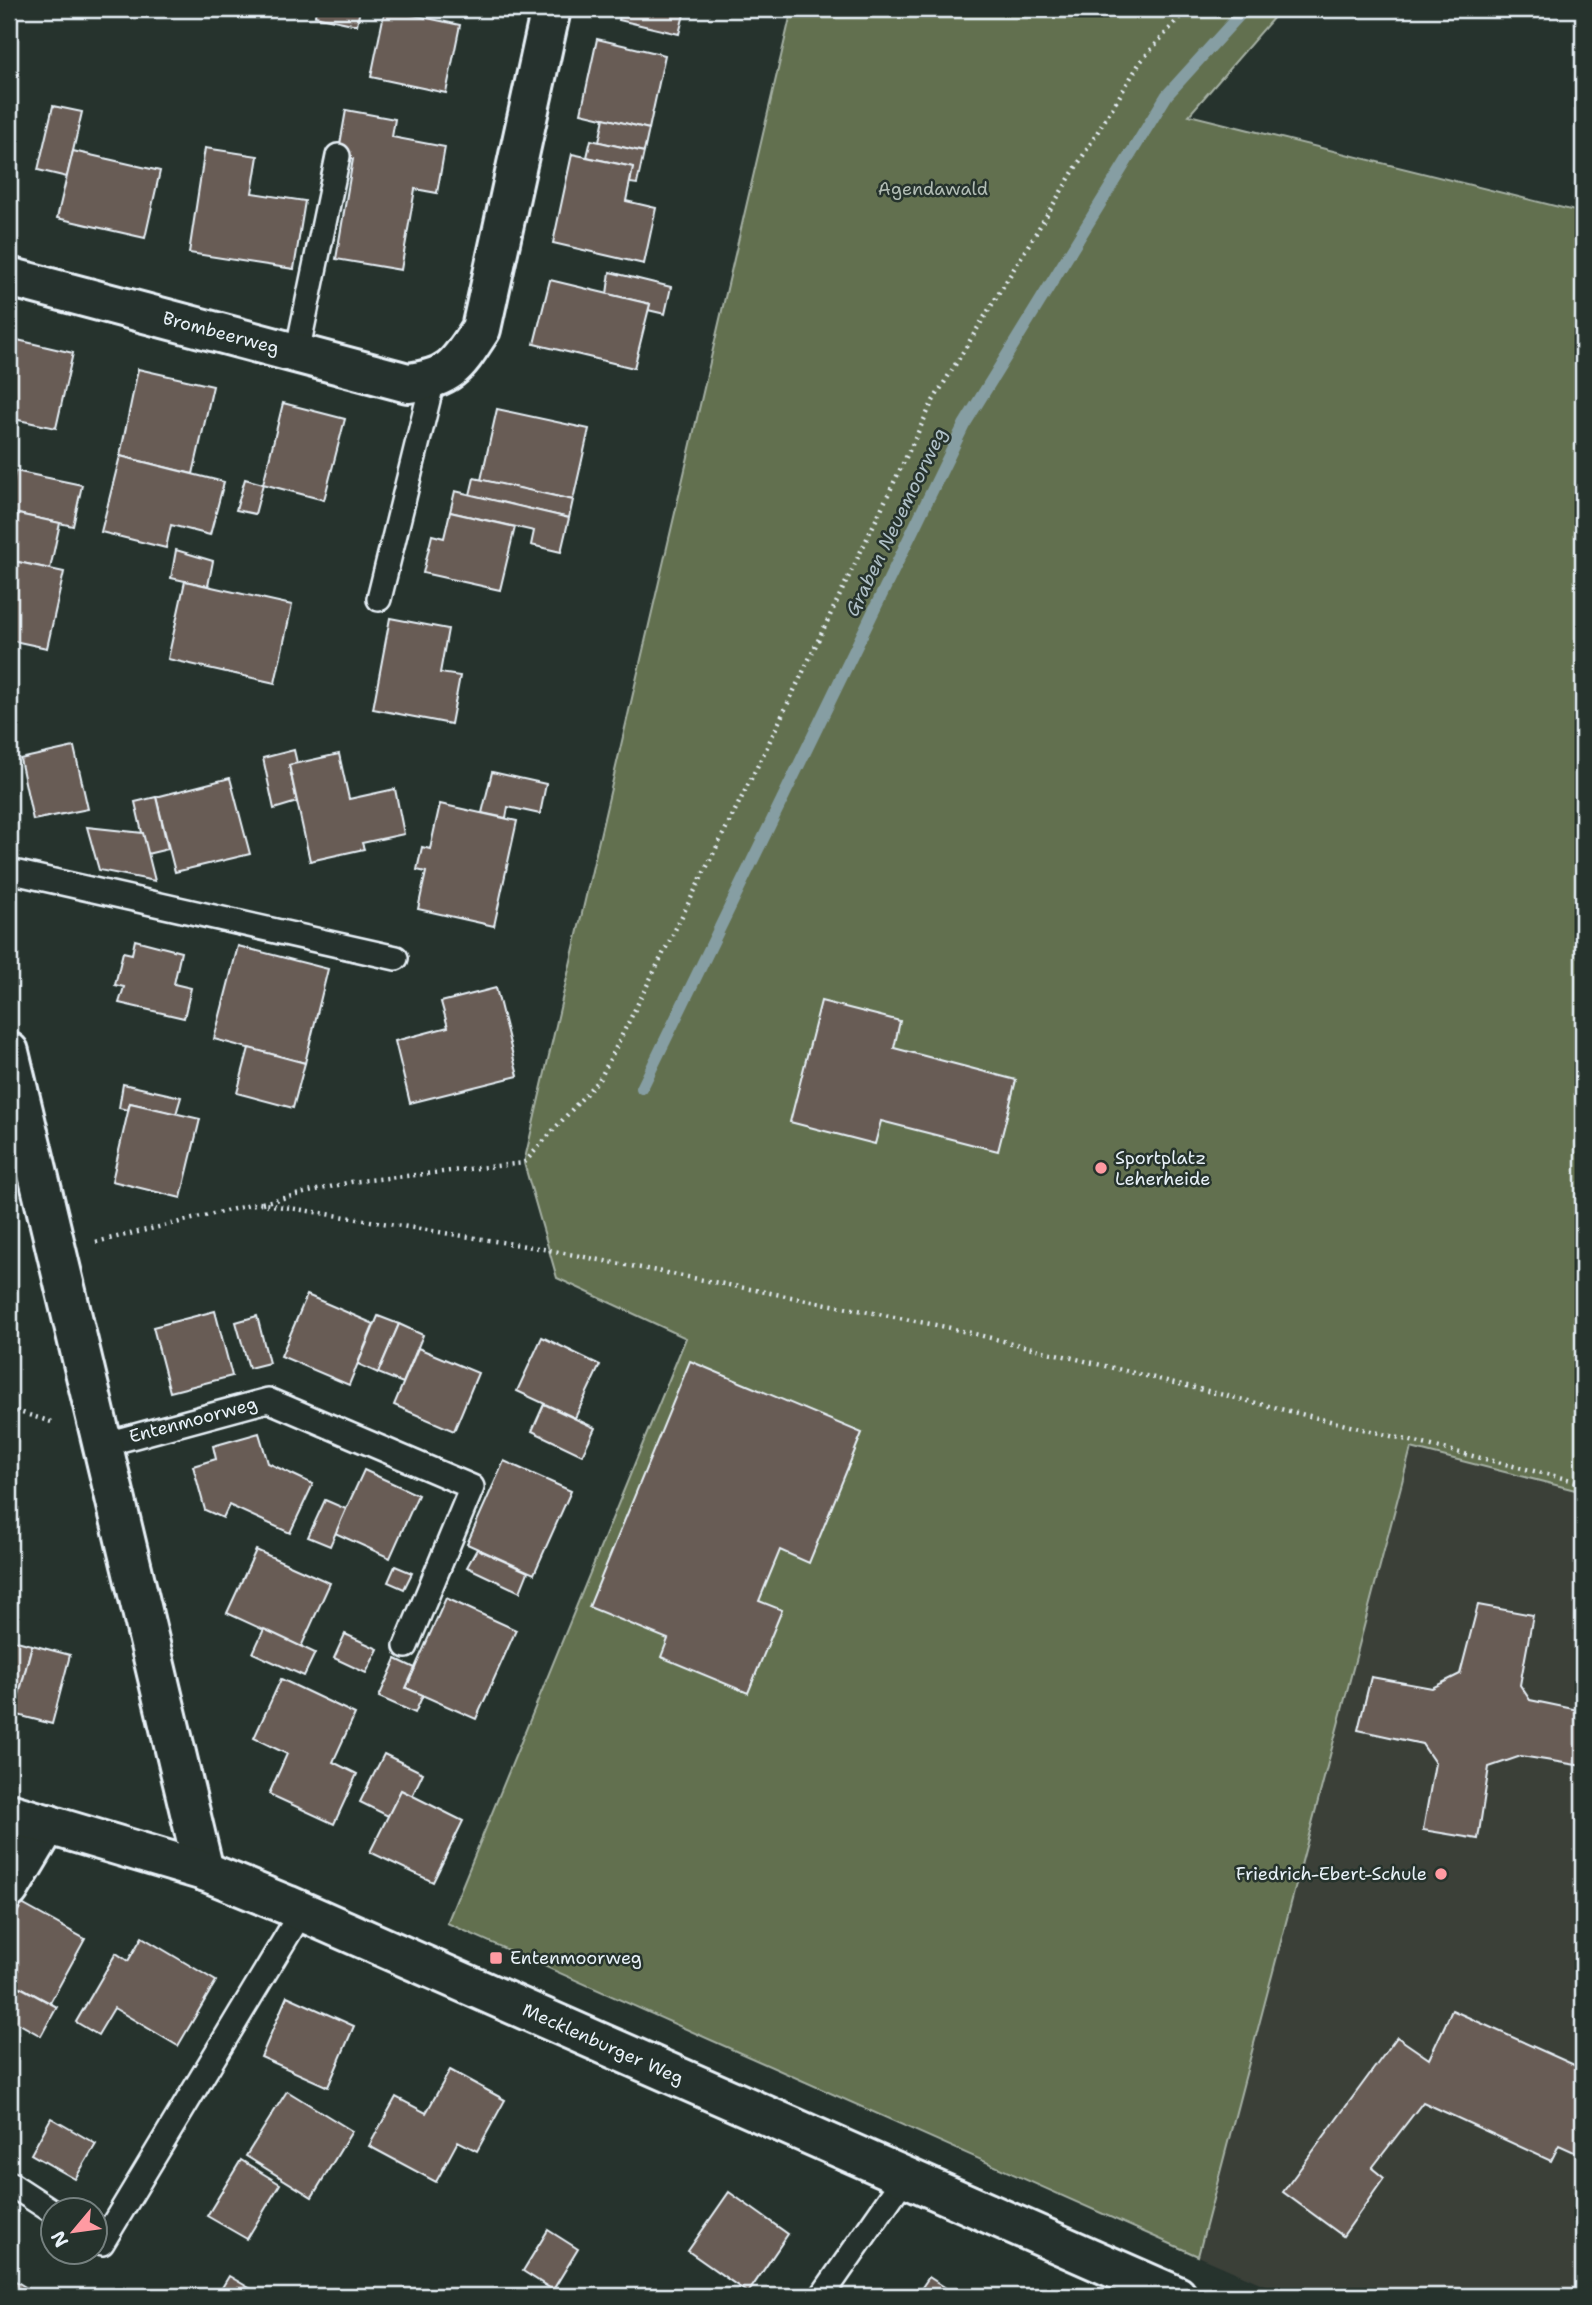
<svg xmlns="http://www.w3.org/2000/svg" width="1592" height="2305" viewBox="0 0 1592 2305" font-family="'Shantell Sans',sans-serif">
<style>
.built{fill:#3a3f39}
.green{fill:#626f50;stroke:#a5b0a4;stroke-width:2}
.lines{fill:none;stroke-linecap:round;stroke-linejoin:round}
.stream{stroke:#869ea3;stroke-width:12}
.building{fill:#685c55;stroke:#e8f1f8;stroke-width:2}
.service-casing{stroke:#e8f1f8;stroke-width:28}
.minor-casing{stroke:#e8f1f8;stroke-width:44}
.tertiary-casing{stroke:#e8f1f8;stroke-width:44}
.path{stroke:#e8f1f8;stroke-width:4.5;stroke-dasharray:2 5;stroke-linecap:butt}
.service{stroke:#26332d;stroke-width:23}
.minor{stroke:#26332d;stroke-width:38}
.tertiary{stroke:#26332d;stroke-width:38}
.poi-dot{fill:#ff9aa2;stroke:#26332d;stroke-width:2.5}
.labels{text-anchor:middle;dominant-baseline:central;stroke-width:5;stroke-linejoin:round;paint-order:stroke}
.park-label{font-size:18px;fill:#b2bdb5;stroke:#26332d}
.street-label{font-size:18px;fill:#e8f1f8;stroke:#26332d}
.poi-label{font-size:18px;fill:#e8f1f8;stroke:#26332d;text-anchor:start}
.water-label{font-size:19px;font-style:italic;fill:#afc0c7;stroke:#26332d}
</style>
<rect width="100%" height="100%" fill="#26332d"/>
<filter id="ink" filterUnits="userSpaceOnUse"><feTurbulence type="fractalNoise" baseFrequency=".0143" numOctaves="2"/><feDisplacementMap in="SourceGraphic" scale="14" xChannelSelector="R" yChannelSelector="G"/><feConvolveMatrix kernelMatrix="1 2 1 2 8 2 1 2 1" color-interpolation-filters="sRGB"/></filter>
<g filter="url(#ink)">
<path class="built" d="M1411 1447 1583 1492V2296H1290L1198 2256Z"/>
<path class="green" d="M792 9H1281L1189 115 1583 213V1492L1411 1448 1198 2256 447 1923 686 1338 557 1278 524 1163Z"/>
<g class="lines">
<path class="stream" d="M642 1088 964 425 1167 95 1245 9"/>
</g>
<g class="building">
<path d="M316 9H360L357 25 315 16Z"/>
<path d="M385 9 460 25 446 93 371 77Z"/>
<path d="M621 9H663L684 14 679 34 619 20Z"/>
<path d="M597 39 665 55 649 129 581 113Z"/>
<path d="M53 106 82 112 67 177 38 170Z"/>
<path d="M346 110 395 119 392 137 445 147 437 193 415 189 401 270 336 259 353 159 338 156Z"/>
<path d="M604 118 649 129 644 152 599 142Z"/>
<path d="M591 140 644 152 637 184 630 183 633 167 587 157Z"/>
<path d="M205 148 258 156 252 193 305 201 294 269 189 253Z"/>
<path d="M73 151 160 171 145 238 57 218Z"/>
<path d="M572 154 633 167 626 201 656 208 644 264 553 243Z"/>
<path d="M610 272 671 287 665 314 648 310 650 304 607 294Z"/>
<path d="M550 280 650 304 634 368 534 344Z"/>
<path d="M9 338 73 353 56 428 9 418Z"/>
<path d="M138 369 213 386 193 474 120 456Z"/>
<path d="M283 403 345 419 324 500 263 484Z"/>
<path d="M497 409 589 429 573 500 481 480Z"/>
<path d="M120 456 224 482 210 535 171 525 166 548 101 532Z"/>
<path d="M15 471 82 485 73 526 9 512Z"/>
<path d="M474 478 573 500 569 518 470 495Z"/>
<path d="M245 479 263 484 255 514 236 510Z"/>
<path d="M455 491 569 518 561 552 531 545 534 531 450 512Z"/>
<path d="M450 512 515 527 500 590 423 573 432 535 444 538Z"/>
<path d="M18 514 60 523 50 569 9 560Z"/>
<path d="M176 550 213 561 208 586 171 578Z"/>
<path d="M9 560 64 572 47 648 9 640Z"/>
<path d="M185 581 292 605 275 683 168 659Z"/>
<path d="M390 618 448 629 440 673 460 676 451 724 373 709Z"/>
<path d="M74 747 88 809 33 820 20 759Z"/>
<path d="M294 750 297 763 289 765 297 802 274 809 263 758Z"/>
<path d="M339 754 349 799 395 789 404 834 362 843 364 849 310 861 289 765Z"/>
<path d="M492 772 546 784 540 814 508 807 506 818 482 813Z"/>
<path d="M230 778 250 854 175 872 156 797Z"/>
<path d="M156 797 168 849 147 854 135 802Z"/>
<path d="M440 804 517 821 494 926 418 909 426 872 417 870 422 847 430 849Z"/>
<path d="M87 827 143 833 155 881 99 870Z"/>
<path d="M135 940 181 952 174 984 191 988 184 1018 119 1003 124 987 115 985 123 952 132 954Z"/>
<path d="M238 946 328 969 305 1063 214 1039Z"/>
<path d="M496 988 518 1076 410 1103 395 1041 448 1027 441 1002Z"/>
<path d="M821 1001 900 1021 894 1048 1016 1080 998 1151 881 1121 875 1144 790 1122Z"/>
<path d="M249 1048 305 1063 293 1108 237 1093Z"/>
<path d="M123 1084 181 1097 176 1114 130 1103 128 1110 119 1108Z"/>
<path d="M130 1103 200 1119 181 1198 112 1181Z"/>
<path d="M307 1295 374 1324 349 1385 281 1356Z"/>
<path d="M215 1311 232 1376 170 1392 153 1327Z"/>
<path d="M257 1316 269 1363 249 1368 236 1322Z"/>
<path d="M378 1316 399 1324 378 1373 358 1364Z"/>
<path d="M399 1324 423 1335 403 1383 378 1373Z"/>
<path d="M542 1337 600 1365 575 1418 517 1391Z"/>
<path d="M418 1348 478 1373 454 1431 394 1405Z"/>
<path d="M690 1361 862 1433 809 1563 780 1550 759 1601 782 1610 748 1693 661 1657 668 1639 589 1607Z"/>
<path d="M544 1404 595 1428 582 1455 532 1431Z"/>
<path d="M259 1433 268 1463 313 1484 290 1533 229 1505 223 1518 205 1510 193 1466 216 1459 213 1446Z"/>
<path d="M504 1461 571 1491 534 1574 467 1544Z"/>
<path d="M364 1470 418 1495 390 1558 335 1533Z"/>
<path d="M325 1500 346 1509 330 1546 308 1537Z"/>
<path d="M477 1549 528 1572 520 1592 467 1567Z"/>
<path d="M256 1550 330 1583 301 1647 227 1613Z"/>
<path d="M395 1566 412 1573 404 1589 388 1582Z"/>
<path d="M446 1598 516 1630 476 1719 406 1688Z"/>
<path d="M1478 1605 1533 1615 1520 1685 1530 1700 1583 1711V1766L1521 1756 1489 1767 1478 1839 1423 1830 1435 1763 1422 1744 1358 1730 1371 1677 1432 1688 1460 1674Z"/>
<path d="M264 1629 315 1653 304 1676 253 1653Z"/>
<path d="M345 1634 378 1649 366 1673 334 1658Z"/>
<path d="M9 1639 32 1645 14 1714 9 1712Z"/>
<path d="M32 1645 70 1655 52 1724 14 1714Z"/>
<path d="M396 1659 415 1668 406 1688 423 1695 415 1713 379 1697Z"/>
<path d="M281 1679 355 1714 333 1762 357 1774 334 1824 269 1794 287 1754 254 1738Z"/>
<path d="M384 1754 423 1773 412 1796 401 1790 388 1816 360 1802Z"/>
<path d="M401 1790 463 1821 433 1882 370 1852Z"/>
<path d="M22 1904 85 1939 50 2003 9 1981V1927Z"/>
<path d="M142 1937 216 1981 178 2046 114 2008 98 2035 76 2022 116 1953 128 1961Z"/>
<path d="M9 1981 57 2007 41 2036 9 2018Z"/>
<path d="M287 1996 354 2026 328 2087 261 2057Z"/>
<path d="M1452 2010 1583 2069V2156L1559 2145 1551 2161 1423 2102 1372 2168 1384 2178 1343 2236 1283 2192 1397 2037 1429 2059Z"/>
<path d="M450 2070 505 2100 477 2151 458 2141 436 2182 369 2146 396 2097 426 2113Z"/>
<path d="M287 2091 352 2131 312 2197 246 2156Z"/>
<path d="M51 2118 96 2144 75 2179 31 2154Z"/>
<path d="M241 2160 280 2184 247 2239 207 2216Z"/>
<path d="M729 2192 788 2234 748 2293 688 2251Z"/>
<path d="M548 2230 578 2249 553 2290 523 2271Z"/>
<path d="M229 2276 263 2296H217Z"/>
<path d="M9 2277 27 2288 22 2296H9Z"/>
<path d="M929 2277 946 2288 958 2296H916Z"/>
</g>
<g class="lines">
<defs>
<g id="service">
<path d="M297 353 338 156"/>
<path d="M379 599 433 380"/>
<path d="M9 871 396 958"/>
<path d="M102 1445 268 1400 472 1487 406 1646"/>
<path d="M9 2183 52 2211"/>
<path d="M94 2238 102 2243 302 1911"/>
<path d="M822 2296 905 2177"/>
</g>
<g id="minor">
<path d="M9 277 408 383C452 378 458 364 481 329L551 9"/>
<path d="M9 1052 204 1871"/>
<path d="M9 1889 48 1824"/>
</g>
<path id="tertiary" d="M9 1813 204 1871 287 1905 1177 2296"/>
</defs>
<use href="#service" class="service-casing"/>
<use href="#minor" class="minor-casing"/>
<use href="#tertiary" class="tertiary-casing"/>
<g class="path">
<path d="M262 1203 351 1182 524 1163 601 1077 766 749 933 401 1141 61 1187 9"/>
<path d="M96 1242 259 1203 538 1248 946 1327 1583 1483"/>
<path d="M9 1409 55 1423"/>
</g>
<use href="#service" class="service"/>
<use href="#minor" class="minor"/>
<use href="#tertiary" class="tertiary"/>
</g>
</g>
<g class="poi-dot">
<circle cx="1101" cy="1168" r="7"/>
<circle cx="1441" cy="1874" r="7"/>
<rect x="489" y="1951" width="14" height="14" rx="3.5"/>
</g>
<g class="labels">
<g class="park-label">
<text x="933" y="189">Agendawald</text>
</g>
<g class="street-label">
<text transform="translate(221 333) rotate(15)">Brombeerweg</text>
<text transform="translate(193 1420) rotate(-15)">Entenmoorweg</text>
<text transform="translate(603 2044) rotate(24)">Mecklenburger Weg</text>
</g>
<g class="poi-label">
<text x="1115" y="1158">Sportplatz<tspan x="1115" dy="21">Leherheide</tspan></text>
<text x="1427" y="1874" text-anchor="end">Friedrich-Ebert-Schule</text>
<text x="510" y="1958">Entenmoorweg</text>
</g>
<g class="water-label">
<text transform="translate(896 522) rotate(-64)">Graben Neuemoorweg</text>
</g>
</g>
<rect width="1592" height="2305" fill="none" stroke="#26332d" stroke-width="35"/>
<rect x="18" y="18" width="1557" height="2270" fill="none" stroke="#e8f1f8" stroke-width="2.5" filter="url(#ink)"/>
<g transform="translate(74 2231) rotate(241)"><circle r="33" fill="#26332d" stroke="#747f7e" stroke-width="2"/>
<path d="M0-5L12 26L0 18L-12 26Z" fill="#ff9aa2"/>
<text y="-10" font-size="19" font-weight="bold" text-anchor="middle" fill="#e8f1f8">N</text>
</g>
</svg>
